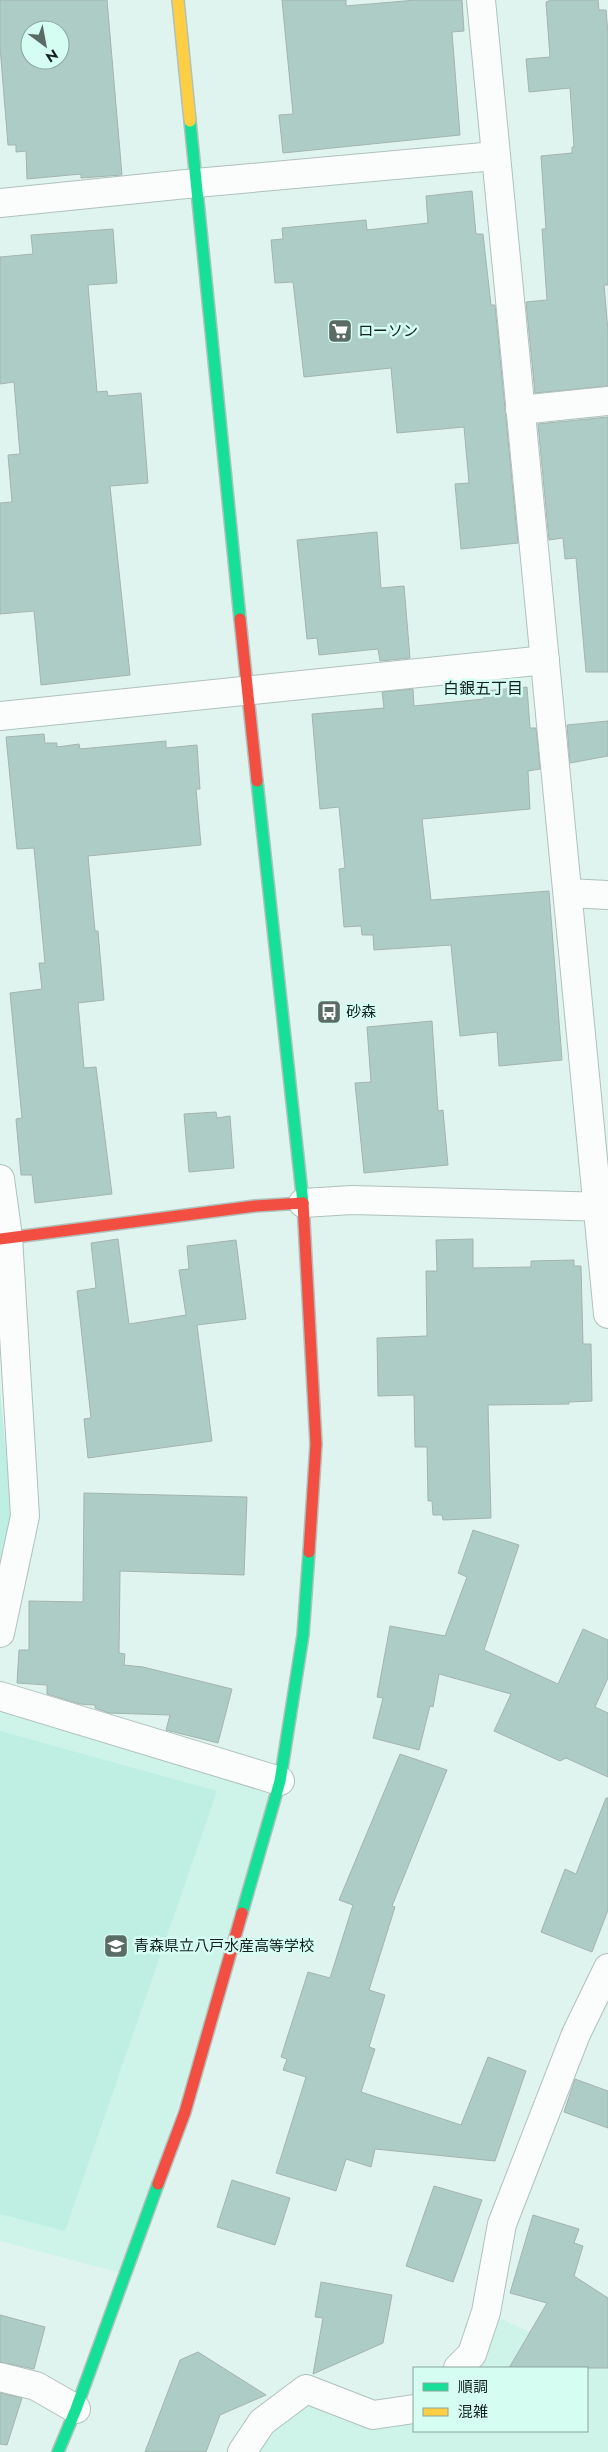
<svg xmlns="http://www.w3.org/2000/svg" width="608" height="2452" viewBox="0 0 608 2452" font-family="Jost,'Noto Sans JP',sans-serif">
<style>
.built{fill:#cef3e9}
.green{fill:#bfefe2}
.building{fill:#adccc5;stroke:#a4b4af;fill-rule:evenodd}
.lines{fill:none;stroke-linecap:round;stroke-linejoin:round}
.street-casing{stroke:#b0c1bc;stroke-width:30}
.fast-casing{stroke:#b0c1bc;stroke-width:14}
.slow-casing{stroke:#b0c1bc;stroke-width:14}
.jam-casing{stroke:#b0c1bc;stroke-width:14}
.street{stroke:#fafdfc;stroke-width:28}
.fast{stroke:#16e098;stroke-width:11}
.slow{stroke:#ffcf43;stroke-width:11}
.jam{stroke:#f24e42;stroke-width:11}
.labels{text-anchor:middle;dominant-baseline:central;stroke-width:5;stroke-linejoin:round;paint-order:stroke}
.poi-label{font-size:15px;fill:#14221f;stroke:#d6fdf2;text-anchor:start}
.neighbourhood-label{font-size:16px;fill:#14221f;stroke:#d6fdf2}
</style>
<rect width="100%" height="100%" fill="#dff4ee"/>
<g class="built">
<path d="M0 1696 280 1781 125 2274 0 2241Z"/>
<path d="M486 2312 608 2367V2452H242L306 2389 414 2409V2431H587V2368H458Z"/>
</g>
<g class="green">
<path d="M0 1390 12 1513 0 1573Z"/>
<path d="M0 1731 217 1791 65 2231 0 2214Z"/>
</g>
<g class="building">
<path d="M0 0H107L122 175 81 178V174L27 179 26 151 16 152V145H8L0 47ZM30 30H60V60H30Z"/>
<path d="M282 0H346V6L416 0H462L464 31 452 32 460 135 283 153 279 115 293 114Z"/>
<path d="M551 0H598L599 10H606L608 34V285H604L608 331V386L535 393 526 302 547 300 542 229H546L541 156 572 153V147H574L570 88 529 92 526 59 550 57 546 2Z"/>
<path d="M472 191 476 234H483L491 305H495L518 543 461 549 455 484 469 483 464 427 397 433 391 368 304 377 293 282 275 283 271 240 283 239 282 228 366 220 367 230 428 223 426 196Z"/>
<path d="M113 229 117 283 88 285 97 392 107 391 108 396 141 393 148 483 110 486 130 675 41 685 34 611 0 614V503L12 502 8 455 20 454 14 382 0 384V257L33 254 31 235Z"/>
<path d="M608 417V672H586L576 558 565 559 563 538 549 540 538 424Z"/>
<path d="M377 532 381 588 404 586 410 658 380 661 378 649 319 655 317 638 307 639 297 540Z"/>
<path d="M527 687 530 728H536L540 769 528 771 530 809 422 819 431 900 549 891 562 1060 499 1066 497 1032 460 1036 451 945 374 950 373 935H362L361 926 344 927 339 869 345 868 339 807 320 809 312 714 384 708 382 692 413 689 414 706 484 699V691Z"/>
<path d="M608 721V756L570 763 567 725Z"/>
<path d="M44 734 45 743H57V747L79 744 80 749 166 741V748L197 745 200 789H196L201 845 88 856 95 931H98L104 1000 78 1003 84 1068 96 1067 112 1194 35 1203 32 1175H21L16 1119 22 1118 10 993 42 989 39 963H45L34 848 17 849 6 737Z"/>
<path d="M432 1021 438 1111 443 1110 448 1165 364 1173 355 1083 371 1082 367 1027Z"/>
<path d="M216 1112 217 1118 230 1116 234 1168 189 1172 184 1114Z"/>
<path d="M118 1239 129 1324 186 1315 179 1270 189 1269 187 1246 236 1240 246 1319 197 1325 212 1441 88 1458 84 1419 91 1418 77 1291 96 1288 91 1243Z"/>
<path d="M473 1239V1268L531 1267V1261L574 1260V1266H581L583 1344H591L592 1401 569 1402V1404L488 1405 491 1518 443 1520 442 1515H433L432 1501H428L427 1447H415L414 1395 378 1396 377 1338 427 1336 426 1271H437L436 1240Z"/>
<path d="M84 1493 247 1497 244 1575 120 1571 119 1653 125 1654 124 1665 143 1667 232 1689 218 1743 166 1730 170 1715 109 1713 95 1708V1705L80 1704 47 1694V1685L17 1683 19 1650H29V1601L83 1602Z"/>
<path d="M473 1530 519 1545 484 1650 558 1684 583 1629 608 1640V1678L595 1707 608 1713V1777L566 1758 560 1761 494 1731 511 1694 439 1674 433 1707 430 1706 419 1750 373 1738 383 1698 377 1697 390 1626 445 1636 467 1577 458 1573Z"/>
<path d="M400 1754 447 1770 392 1906 395 1907 369 1990 385 1995 369 2047 375 2049 361 2092 461 2125 488 2057 526 2071 495 2161 375 2149 371 2167 346 2159 336 2191 276 2173 306 2077 283 2070 287 2059 281 2057 308 1972 330 1978 353 1905 339 1900Z"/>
<path d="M606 1798H608V1910L592 1952 541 1932 565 1869 576 1874Z"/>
<path d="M575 2079 608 2091V2128L564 2112Z"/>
<path d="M232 2180 290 2198 275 2245 217 2227Z"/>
<path d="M434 2186 482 2200 453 2282 406 2266Z"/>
<path d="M533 2215 579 2229 574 2243 583 2246 574 2276 608 2298V2368H509L547 2303 510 2293Z"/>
<path d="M321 2282 392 2295 383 2343 313 2374 323 2318 315 2317Z"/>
<path d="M0 2315 45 2327 34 2369 0 2362Z"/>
<path d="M198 2352 266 2395 220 2415 206 2452H145L180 2360Z"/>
<path d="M0 2393 22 2398 7 2445 0 2444Z"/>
</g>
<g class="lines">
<defs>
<g id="street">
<path d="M481 0 608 1314"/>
<path d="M0 203 196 183 495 156"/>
<path d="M520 410 608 401"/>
<path d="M0 716 545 660"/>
<path d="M568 893 608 895"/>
<path d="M0 1179 8 1237 25 1516 0 1633"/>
<path d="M303 1203 352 1200 608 1207"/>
<path d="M0 1696 280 1781"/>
<path d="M458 2368 472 2354 486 2312 502 2224 576 2034 608 1968"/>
<path d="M0 2377 36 2386 76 2409"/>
<path d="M242 2452 262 2422 306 2389 373 2415 414 2409"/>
</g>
<g id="fast">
<path d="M190 121 240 619"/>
<path d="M257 781 303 1203"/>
<path d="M242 1913 280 1781 303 1635 309 1552"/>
<path d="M58 2452 76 2409 158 2184"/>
</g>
<path id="slow" d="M178 0 190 121"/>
<g id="jam">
<path d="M240 619 257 781"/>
<path d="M303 1203 316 1444 309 1552"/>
<path d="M0 1239 255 1206 303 1203"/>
<path d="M158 2184 185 2112 242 1913"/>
</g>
</defs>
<use href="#street" class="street-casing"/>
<use href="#fast" class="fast-casing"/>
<use href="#slow" class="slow-casing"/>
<use href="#jam" class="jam-casing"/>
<use href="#street" class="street"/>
<use href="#fast" class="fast"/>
<use href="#slow" class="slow"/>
<use href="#jam" class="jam"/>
</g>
<defs>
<symbol id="supermarket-square" viewBox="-11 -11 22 22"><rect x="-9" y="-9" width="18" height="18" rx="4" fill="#5b6c67" stroke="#d6fdf2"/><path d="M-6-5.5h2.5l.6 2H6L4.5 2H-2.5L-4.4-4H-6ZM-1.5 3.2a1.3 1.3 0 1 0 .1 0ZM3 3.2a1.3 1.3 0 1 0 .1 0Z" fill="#fff"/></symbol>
<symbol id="bus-square" viewBox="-11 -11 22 22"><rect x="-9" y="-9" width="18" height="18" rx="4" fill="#5b6c67" stroke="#d6fdf2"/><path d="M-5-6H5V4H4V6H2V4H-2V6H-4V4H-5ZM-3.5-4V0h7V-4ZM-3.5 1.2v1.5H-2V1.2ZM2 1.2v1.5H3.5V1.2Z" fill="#fff"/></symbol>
<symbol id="school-square" viewBox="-11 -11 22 22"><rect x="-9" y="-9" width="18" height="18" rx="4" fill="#5b6c67" stroke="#d6fdf2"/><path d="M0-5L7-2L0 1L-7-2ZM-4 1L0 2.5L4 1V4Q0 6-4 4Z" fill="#fff"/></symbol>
</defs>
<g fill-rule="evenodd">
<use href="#supermarket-square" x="326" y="317" width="28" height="28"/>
<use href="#bus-square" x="315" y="998" width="28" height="28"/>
<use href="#school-square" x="102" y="1932" width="28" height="28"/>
</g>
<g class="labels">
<g class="poi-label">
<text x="358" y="331">ローソン</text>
<text x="346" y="1012">砂森</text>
<text x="134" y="1946">青森県立八戸水産高等学校</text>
</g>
<g class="neighbourhood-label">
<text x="483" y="688">白銀五丁目</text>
</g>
</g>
<rect x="413" y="2367" width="175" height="65" fill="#d6fdf2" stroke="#88a59e"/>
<rect x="423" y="2383" width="25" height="8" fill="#16e098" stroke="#88a59e"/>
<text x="458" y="2392" font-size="15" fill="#14221f">順調</text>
<rect x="423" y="2408" width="25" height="8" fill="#ffcf43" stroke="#88a59e"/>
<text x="458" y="2417" font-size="15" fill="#14221f">混雑</text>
<g transform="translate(45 45) rotate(148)"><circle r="24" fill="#d6fdf2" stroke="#88a59e"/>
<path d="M0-4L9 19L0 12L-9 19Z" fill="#5b6c67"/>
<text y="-8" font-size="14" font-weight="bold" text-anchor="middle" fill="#14221f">N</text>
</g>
</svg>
